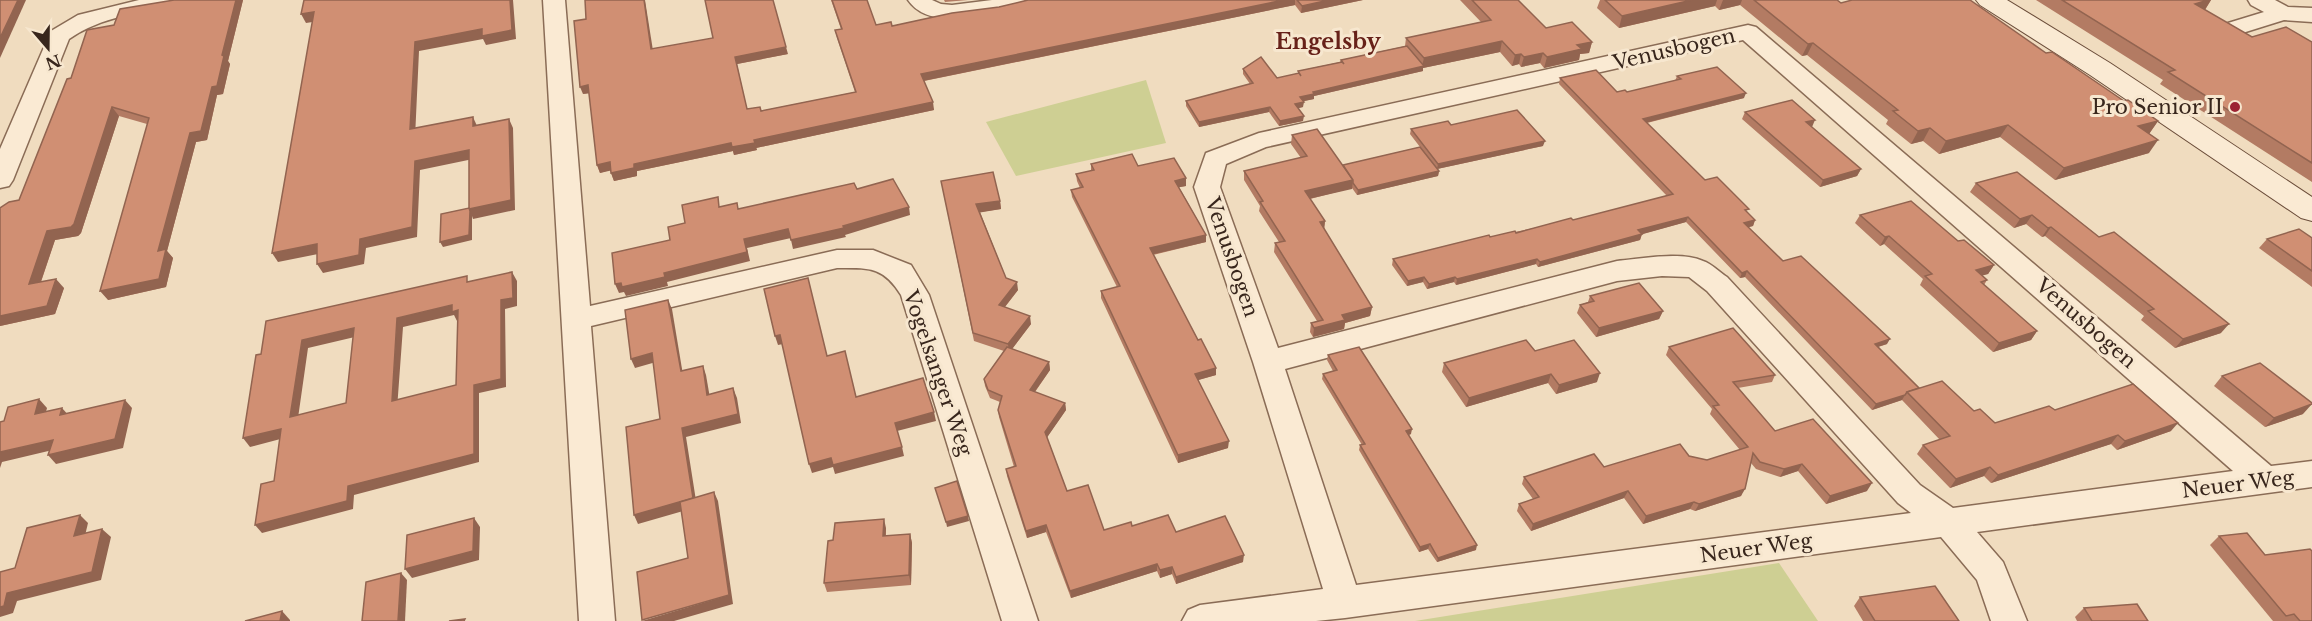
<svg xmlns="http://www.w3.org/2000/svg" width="2312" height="621" viewBox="0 0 2312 621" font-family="'Libre Baskerville',serif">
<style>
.green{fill:#cecf93}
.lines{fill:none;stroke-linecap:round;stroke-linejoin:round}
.street-casing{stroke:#8a6c56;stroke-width:3}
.secondary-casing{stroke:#6b4d3a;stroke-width:2}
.street{fill:#faead3;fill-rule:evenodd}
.secondary{fill:#faead3;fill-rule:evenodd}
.wall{fill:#b37b63}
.shaded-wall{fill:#926450}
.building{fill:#d08f73;stroke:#926450;stroke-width:1.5;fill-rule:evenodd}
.poi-dot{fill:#9c2332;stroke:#f7e7cf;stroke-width:2}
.labels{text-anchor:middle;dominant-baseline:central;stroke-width:6;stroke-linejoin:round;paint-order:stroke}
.street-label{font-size:20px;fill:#38261c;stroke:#f7e7cf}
.poi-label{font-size:20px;fill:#38261c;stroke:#f7e7cf;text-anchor:end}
.far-district-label{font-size:22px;font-weight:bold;fill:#672119;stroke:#f7e7cf}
</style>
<rect width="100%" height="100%" fill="#f0dcbf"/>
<g class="green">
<path d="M1146 80 1166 143 1016 176 986 122Z"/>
<path d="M1779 563 1818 621H1415Z"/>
</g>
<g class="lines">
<defs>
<g id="street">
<path d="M139 0H189L186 5 178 7C140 13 102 16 69 39L13 180 9 186 0 188V149L51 31 78 15Z"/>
<path d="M543 0H565L590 306 837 250H873L911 265 929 295 1038 621H1002L901 295C883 266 869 268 837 268L591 326 615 621H579Z"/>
<path d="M908 0H932L941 4 952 5 992 0H1032L1029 5C996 13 931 34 908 0Z"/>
<path d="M2248 0H2275L2288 7 2312 8V22L2284 20 2236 35 2228 33 2225 28 2228 23 2264 12 2251 5Z"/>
<path d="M1748 25 1756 27 2271 466 2312 461V487L1977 532 2003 562 2027 621H1991L1977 580 1941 537 1345 618 1316 621H1182L1188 610 1200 605 1323 589 1253 362 1194 187 1206 153 1259 133ZM1743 40 2233 471 1953 508 1920 485 1727 277C1719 272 1712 264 1703 261 1680 251 1642 259 1617 261L1278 348 1220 187 1226 164 1266 147ZM1662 276 1689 277 1707 291 1898 503 1911 513 1356 585 1285 369 1617 281Z"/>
</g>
<path id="secondary" d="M1976 0H2007L2110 63 2312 197V221L2301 218 2090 75 1980 5Z"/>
</defs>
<use href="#street" class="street-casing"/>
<use href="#secondary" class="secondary-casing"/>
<use href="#street" class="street"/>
<use href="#secondary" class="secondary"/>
</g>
<g class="wall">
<path d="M174 0H243L228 61 230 64 223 94 217 95 207 140 196 142 167 251 173 258 166 287 108 300 147 124 119 116 81 233 78 236 55 240 41 282 64 288 55 314 0 326V208L19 200 71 78 114 25Z"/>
<path d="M831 0H867L876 25 892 26 999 7 1028 0H1363L1301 13 1295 5 924 81 934 110 756 148 757 150 734 155 733 151 637 171V176L614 181 610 170 600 173 597 165 589 93 583 94 653 49 788 54 737 64 747 109 761 111 855 92 837 38 835 30 841 29Z"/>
<path d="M944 0H968L945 2Z"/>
<path d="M1460 0H1518L1546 28 1592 42 1589 53 1580 54 1579 60 1544 68 1540 63 1521 67 1519 64 1512 66 1500 52 1423 68V71L1314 96V99L1303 101V107L1298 108 1303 121 1279 126 1269 112 1199 127 1186 106V101L1250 84 1243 74V69L1277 78 1298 74V71L1340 62 1341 60 1405 46 1406 38 1481 22Z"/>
<path d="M1600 0H1837L1841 3 2046 53 2124 101 2158 121 2149 134V153L2055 180 2000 137 1939 154 1923 141 1911 144 1886 124 1888 120 1807 55 1802 56 1740 5 1719 10 1715 6 1619 28 1597 8Z"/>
<path d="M2036 0H2211L2205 10 2252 37 2312 42V182L2160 84 2163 80Z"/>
<path d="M1677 76 1744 98 1647 123 1705 180 1748 213 1755 220 1753 226 1748 227 1783 261 1887 344 1878 347 1919 388 1974 411 1995 423 2055 410 2171 431 2117 450 2111 444 1991 483 1984 476 1950 488 1917 454 1923 445 1940 440 1902 400 1872 410 1745 277 1740 278 1686 222 1642 234 1640 240 1538 267 1536 264 1456 285 1454 282 1427 289 1423 282 1407 286 1392 265 1393 259 1490 237 1573 220 1667 196 1559 84 1560 78 1617 92H1627L1675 81Z"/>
<path d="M1745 112 1812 127H1811L1861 169 1857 176 1820 187 1742 119Z"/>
<path d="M1451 125 1543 146 1437 169 1439 171 1438 176 1357 195 1352 188 1310 199 1325 221 1324 229 1372 307 1370 316 1345 323 1344 329 1313 337 1310 332 1311 323 1317 321 1274 252 1275 243 1279 242 1259 211 1260 206 1244 180V171L1301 158 1291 144 1292 135 1343 165 1420 147 1410 134 1411 129Z"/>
<path d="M1091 164 1138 166 1186 186 1179 187 1206 235V242L1153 255 1216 375 1198 380 1228 448 1178 463 1101 298V291L1117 287 1072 197 1071 190 1080 188 1077 181 1076 174 1091 171Z"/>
<path d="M2017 172 2221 333 2175 348 2141 320 2144 316 2045 236 2042 237 2026 224 2014 228 1970 192 1976 183Z"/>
<path d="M941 181 1000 201 1001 209 980 212 1006 278 1018 290 1005 307 1031 324 1012 349 1049 362 1050 370 1035 392 1065 403 1066 410 1047 437 1067 491 1104 530 1132 526 1176 532 1243 562 1176 584 1172 574 1160 578 1157 571 1071 598 1046 532 1027 538 1007 476 1006 469 1014 467 999 417 998 410 1000 402 990 398 985 386 984 379 1004 351 974 341Z"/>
<path d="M1860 215 1958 241 1994 265 1988 274 1982 275 1987 280 1984 285 2037 331 2031 340 1993 352 1920 285 1923 279 1884 244 1880 246 1855 223Z"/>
<path d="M2312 238V287L2259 248 2267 239Z"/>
<path d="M1590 296 1663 311 1659 319 1596 337 1577 313 1580 305 1588 302Z"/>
<path d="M1669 347 1775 375 1772 382 1738 388 1775 431 1867 491 1826 504 1798 471 1780 477 1756 469 1751 463 1741 496 1695 511 1690 509 1643 524 1624 498 1531 531 1517 511 1519 504 1533 499 1522 484 1524 477 1689 456 1707 460 1740 450 1710 414 1712 409 1666 355Z"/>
<path d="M1535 351 1597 382 1556 394 1548 383 1466 407 1442 372 1444 363Z"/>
<path d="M1328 355 1411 434 1409 435 1476 550 1437 562 1428 549 1419 552 1359 450 1360 445H1362L1322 379 1323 374 1333 371 1327 360Z"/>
<path d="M2222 376 2303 414 2265 427 2214 386Z"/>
<path d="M886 528V536L910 534 912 543 911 585 827 592 824 583 833 540Z"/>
<path d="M2219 536 2265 555 2312 621H2273L2210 545Z"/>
<path d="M1860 597 1959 621H1863L1854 606Z"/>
<path d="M2084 608 2148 621H2077L2075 617Z"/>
</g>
<g class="shaded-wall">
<path d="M18 0H26L0 58V38Z"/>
<path d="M236 0H243L228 61 230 64 223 94 217 95 207 140 196 142 167 251 173 258 166 287 108 300 100 291 158 251 190 133 212 87 222 55Z"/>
<path d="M510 0H513L516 39 486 45 483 39 419 51 415 138 410 129 415 42Z"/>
<path d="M644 0H645L654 57 651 49Z"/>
<path d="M1284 0H1295V5L923 81 921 74Z"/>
<path d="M1329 0H1363L1301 13 1302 6Z"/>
<path d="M1692 0H1717L1715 6 1619 28 1622 16Z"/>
<path d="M1723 0H1742L1740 5 1719 10Z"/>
<path d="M2208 0H2211L2204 11 2195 4Z"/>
<path d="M314 12 319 21 306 23 301 14Z"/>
<path d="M1502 41 1500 52 1423 68V71L1314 96V99L1300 102V97L1313 92 1422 66 1424 58Z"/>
<path d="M1592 42 1589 53 1580 54 1579 60 1544 68 1547 57 1577 45Z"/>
<path d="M1813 43 1807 55 1802 56 1808 44Z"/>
<path d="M786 47 788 54 737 64 735 57Z"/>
<path d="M1543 53 1540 63 1521 67 1524 57Z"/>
<path d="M1521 54 1519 64 1512 66 1515 55Z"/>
<path d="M588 85 591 93 583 94 580 87Z"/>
<path d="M1746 93 1744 98 1641 124 1643 119Z"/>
<path d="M933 102 934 110 756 148 754 140Z"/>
<path d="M1304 102 1303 107 1295 109V104Z"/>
<path d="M112 107 119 116 81 233 78 236 55 240 37 293 29 284 47 231Z"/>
<path d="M1270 107 1269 112 1199 127V122Z"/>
<path d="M1304 116 1303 121 1279 126 1280 121Z"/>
<path d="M473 117 477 126H473Z"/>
<path d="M509 119 513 128 515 210 473 219 472 216V240L443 247 440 242 469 209Z"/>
<path d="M1815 120 1812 127 1803 129 1806 122Z"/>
<path d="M2158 121 2149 134 2138 126Z"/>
<path d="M2008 125 2000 137 1939 154 1946 141Z"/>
<path d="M1930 128 1923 141 1911 144 1918 131Z"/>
<path d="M2158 140 2149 153 2055 180 2064 168Z"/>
<path d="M1545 141 1543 146 1437 169 1438 164Z"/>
<path d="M731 143H755L757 150 734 155 733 151 637 171V176L614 181 611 173 634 164Z"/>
<path d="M469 150 473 159 420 170 417 237 366 248 364 264 323 273 317 264 360 239 415 161Z"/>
<path d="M610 162 613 170 600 173 597 165Z"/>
<path d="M1861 169 1857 176 1820 187 1823 180Z"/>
<path d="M1439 171 1438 176 1357 195 1358 190Z"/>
<path d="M1186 178V186L1175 188V181Z"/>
<path d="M1353 180 1352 189 1304 200 1305 191Z"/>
<path d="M1000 201 1001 209 977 213 976 204Z"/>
<path d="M909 207 910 215 845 235 846 237 793 249 791 240 843 226Z"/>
<path d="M2032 215 2026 224 2014 228 2020 219Z"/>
<path d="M1688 217 1686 222 1636 236 1638 230Z"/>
<path d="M1755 220 1753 226 1742 229 1744 223Z"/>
<path d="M1325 221 1324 230 1320 222Z"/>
<path d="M2051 227 2045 236 2042 237 2048 228Z"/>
<path d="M788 229 791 238 747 248 750 261 667 282 668 286 626 296 624 292 619 293 615 284 664 273 744 239Z"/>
<path d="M1642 234 1640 240 1538 267 1540 262Z"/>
<path d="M1206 235V242L1150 255V248Z"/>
<path d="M1889 236 1884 244 1880 246 1885 237Z"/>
<path d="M317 244 323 253 278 262 272 253Z"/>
<path d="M1537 259 1536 264 1456 285 1457 279Z"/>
<path d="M1994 265 1988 274 1970 279 1976 270Z"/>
<path d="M1747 271 1745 277 1740 278 1742 273Z"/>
<path d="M512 272 517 281V306L505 309 506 387 479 393V462L354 495 353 509 262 533 255 525 348 486 474 385 501 300Z"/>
<path d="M1424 277 1423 282 1407 286 1408 281Z"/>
<path d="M1455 277 1454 282 1427 289 1429 284Z"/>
<path d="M56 279 64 288 55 314 0 326V316Z"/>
<path d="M1017 282 1018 290 1000 313 999 305Z"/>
<path d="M668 300 672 309 684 381 681 371Z"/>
<path d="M452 305 458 310 463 319 457 321 454 315 403 327 397 409 392 401 397 318Z"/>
<path d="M1372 307 1370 316 1345 323 1344 329 1313 337 1314 328 1342 315Z"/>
<path d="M1663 311 1659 319 1596 337 1599 328Z"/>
<path d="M1030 316 1031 324 1009 353 1008 344Z"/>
<path d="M2229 324 2221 333 2175 348 2183 339Z"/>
<path d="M354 328 359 336 308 348 297 425 290 417 302 340Z"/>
<path d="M2037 331 2031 340 1993 352 1999 343Z"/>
<path d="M780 335 783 344 778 345 775 336Z"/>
<path d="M1890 339 1887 344 1871 349 1875 344Z"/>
<path d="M652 353 656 362 635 368 631 359Z"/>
<path d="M1049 362 1050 370 1031 397 1030 390Z"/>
<path d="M703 366 706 375 711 404 707 395Z"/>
<path d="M1216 368V375L1195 381V374Z"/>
<path d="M1600 373 1597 382 1556 394 1559 385Z"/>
<path d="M1551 374 1548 383 1466 407 1469 398Z"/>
<path d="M733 388 737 398 741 423 686 437 697 507 638 524 634 515 682 428Z"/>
<path d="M1905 395 1902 400 1872 410 1876 404Z"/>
<path d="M39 399 47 408 43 423 35 414Z"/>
<path d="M125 400 132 408 123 448 56 464 48 455Z"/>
<path d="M1065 403 1066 410 1046 439 1045 432Z"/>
<path d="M2312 404 2303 414 2265 427 2274 418Z"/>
<path d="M62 408 70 417 60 415Z"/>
<path d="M934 412 936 421 897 431 895 423Z"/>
<path d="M2178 423 2171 431 2117 450 2125 441Z"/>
<path d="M281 429 288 437 250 447 243 438Z"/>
<path d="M1412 429 1411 434 1405 436 1406 431Z"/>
<path d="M2118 435 2111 444 1991 483 1998 475Z"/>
<path d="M53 440 61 448 2 462 0 468V452Z"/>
<path d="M1229 441 1228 448 1178 463V455Z"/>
<path d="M902 447 904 456 835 474 833 467 812 473 809 464 831 458Z"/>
<path d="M1802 464 1798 471 1780 477 1784 469Z"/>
<path d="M1990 467 1984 476 1950 488 1956 479Z"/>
<path d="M1872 483 1867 491 1826 504 1830 496Z"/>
<path d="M1745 489 1741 496 1695 511 1699 504Z"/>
<path d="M1628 491 1624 498 1531 531 1533 524Z"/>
<path d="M714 492 718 501 733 604 674 621H642L729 595Z"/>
<path d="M1694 502 1690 509 1643 524 1646 516Z"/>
<path d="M80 515 88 523 83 544 74 536Z"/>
<path d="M968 516 969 521 947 527 946 522Z"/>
<path d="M474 518 480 527 479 560 412 578 405 569Z"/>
<path d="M884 519 886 528 885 545 883 536Z"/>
<path d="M1046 525V532L1027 538 1026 531Z"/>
<path d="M102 529 111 537 101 580 17 601 13 613 0 617V607L7 593Z"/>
<path d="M910 534 912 543 911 585 909 575Z"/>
<path d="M1430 544 1428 549 1419 552 1420 547Z"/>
<path d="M1477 545 1476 550 1437 562 1438 558Z"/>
<path d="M1244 555 1243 562 1176 584V577Z"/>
<path d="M1157 564V571L1071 598 1070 591Z"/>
<path d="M1172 567V574L1160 578V570Z"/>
<path d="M401 573 407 580 405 621H398Z"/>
<path d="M282 611 290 620V621H280Z"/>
</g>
<g class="building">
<path d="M0 0H18L0 38Z"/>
<path d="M174 0H236L222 55 224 56 217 86 212 87 201 131 190 133 158 251 166 249 159 279 100 291 149 118 112 107 74 224 71 227 47 231 29 284 56 279 47 306 0 316V208L9 202 19 200 67 79 71 78 87 30 114 25 120 9Z"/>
<path d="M304 0H510L512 30 482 36V29L415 42 410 129 473 117V126L509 119 511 200 469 209V150L415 161 412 227 360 239 359 255 317 264V244L272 253 314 12 301 14Z"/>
<path d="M585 0H644L651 49 713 38 705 0H773L786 47 735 57 747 109 760 107 761 111 856 92 835 30 842 29 832 0H867L876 25 891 22 892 26 952 13 999 7 1028 0H1284L921 74 933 102 754 140 755 143 732 147 731 143 634 164V168L611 173 610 162 597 165 588 85 580 87 574 21 586 19Z"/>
<path d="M1297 0H1329L1302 6Z"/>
<path d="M1472 0H1518L1546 28 1572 22 1592 42 1577 45 1582 49 1547 57 1543 53 1524 57 1521 54 1515 55 1502 41 1424 58 1406 38 1491 20Z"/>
<path d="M1605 0H1692L1622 16Z"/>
<path d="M1754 0H1837L1841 3 1852 0H1970L2046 53 2052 52 2124 101 2128 100 2158 121 2138 126 2158 140 2064 168 2008 125 1946 141 1930 128 1918 131 1893 111 1898 110 1813 43 1808 44Z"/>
<path d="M2062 0H2208L2195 4 2252 37 2286 27 2312 42V163L2168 72 2175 70Z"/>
<path d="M1407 46 1424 66 1313 92 1314 94 1300 97 1304 102 1295 104 1304 116 1280 121 1270 107 1199 122 1186 101 1253 83 1243 69 1261 57 1277 78 1299 73 1301 76 1298 71 1342 62 1344 64 1341 60Z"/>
<path d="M1717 67 1746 93 1643 119 1705 180 1717 177 1749 209 1745 210 1755 220 1744 223 1783 261 1801 256 1890 339 1875 344 1919 388 1907 392 1905 395 1876 404 1747 271 1742 273 1688 217 1638 230 1642 234 1540 262 1537 259 1457 279 1455 277 1429 284 1424 277 1408 281 1393 259 1489 235 1490 237 1515 231 1516 233 1571 218 1573 220 1673 194 1560 78 1596 70 1617 92 1625 90 1627 92 1681 79 1677 76Z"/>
<path d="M1792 100 1815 120 1806 122 1861 169 1823 180 1745 112Z"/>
<path d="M1517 110 1545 141 1438 164 1411 129 1448 121 1451 125Z"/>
<path d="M1317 129 1353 180 1305 191 1325 221 1320 222 1372 307 1342 315 1345 320 1314 328 1311 323 1323 320 1275 243 1285 241 1260 202 1263 201 1244 171 1307 156 1292 135Z"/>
<path d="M1420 147 1439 171 1358 190 1353 183V180L1343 165Z"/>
<path d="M1132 154 1138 166 1174 158 1186 178 1175 181 1206 235 1150 248 1198 340 1201 339 1216 368 1195 374 1229 441 1178 455 1101 291 1120 286 1071 190 1083 187 1076 174 1094 170 1091 164Z"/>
<path d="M993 172 1000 201 976 204 1006 278 1017 282 999 305 1030 316 1008 344 973 333 941 181Z"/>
<path d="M2017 172 2099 237 2114 232 2229 324 2183 339 2148 311 2154 309 2051 227 2048 228 2032 215 2020 219 1976 183Z"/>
<path d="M893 179 909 207 843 226 844 228 791 240 788 229 744 239 747 252 664 273 665 277 622 287 621 283 615 284 612 253 670 240 668 227 685 223 682 205 718 197 719 207 737 203 738 209 854 183 857 189Z"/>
<path d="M1911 201 1958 241 1964 240 1994 265 1976 270 1987 280 1981 282 2037 331 1999 343 1925 276 1932 274 1889 236 1885 237 1860 215Z"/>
<path d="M469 208 470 211 469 235 440 242 441 214Z"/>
<path d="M2299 229 2312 238V271L2267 239Z"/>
<path d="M512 272 513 298 501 300V379L474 385V454L348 486 347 501 255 525 261 484 274 481 281 429 243 438 256 355 261 354 266 321 467 276V282ZM452 305V312L458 310 456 385 392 401 397 318ZM354 328 346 403 290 417 302 340Z"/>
<path d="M808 278 827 356 845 351 856 397 923 378 934 412 895 423 902 447 833 465 831 458 809 464 780 335 775 336 764 289Z"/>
<path d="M1639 283 1663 311 1599 328 1580 305 1594 301 1590 296Z"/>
<path d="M668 300 681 371 703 366 707 395 733 388 738 414 682 428 693 498 634 515 626 427 660 419 652 353 631 359 625 310Z"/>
<path d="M1733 328 1775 375 1733 382 1775 431 1813 419 1872 483 1830 496 1802 464 1784 469 1760 462 1753 453 1745 489 1699 504 1694 502 1646 516 1628 491 1533 524 1519 504 1539 497 1524 477 1594 454 1604 467 1680 444 1689 456 1707 460 1748 447 1713 406 1719 405 1669 347Z"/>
<path d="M1526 340 1535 351 1574 340 1600 373 1559 385 1551 374 1469 398 1444 363Z"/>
<path d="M1007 347 1049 362 1030 390 1065 403 1045 432 1067 491 1088 485 1104 530 1131 522 1132 526 1168 515 1176 532 1225 516 1244 555 1176 577 1172 567 1160 570 1157 564 1070 591 1046 525 1026 531 1006 469 1016 466 998 410 1002 396 988 390 984 379Z"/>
<path d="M1359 347 1412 429 1406 431 1477 545 1438 558 1430 544 1420 547 1360 445 1365 444 1323 374 1337 370 1328 355Z"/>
<path d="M2260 363 2312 403V404L2274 418 2222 376Z"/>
<path d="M1942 381 1974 411 1980 409 1995 423 2049 406 2055 410 2133 384 2178 423 2125 441 2118 435 1998 475 1990 467 1956 479 1923 445 1950 436 1907 392Z"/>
<path d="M39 399 35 414 62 408 60 415 125 400 115 439 48 455 53 440 0 452V422L4 421 8 407Z"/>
<path d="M957 481 968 516 946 522 935 488Z"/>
<path d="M714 492 729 595 642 620 637 572 688 558 680 502Z"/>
<path d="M80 515 74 536 102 529 92 572 7 593 4 606 0 607V572L15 568 27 528Z"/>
<path d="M474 518 473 551 405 569 407 535Z"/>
<path d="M884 519 883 536 910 534 909 575 824 583 828 541 833 540 835 523Z"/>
<path d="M2247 533 2265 555 2310 549 2312 551V621H2300L2294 614 2286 616 2219 536Z"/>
<path d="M401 573 398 621H362L366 582Z"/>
<path d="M1935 586 1959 621H1875L1860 597Z"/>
<path d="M2137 604 2148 621H2092L2084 608Z"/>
<path d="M282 611 280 621H245Z"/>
<path d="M465 619 464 621H449Z"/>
</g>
<circle class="poi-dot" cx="2235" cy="107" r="6"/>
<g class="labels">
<g class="street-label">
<text transform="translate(1674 49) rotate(-13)">Venusbogen</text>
<text transform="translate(1232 257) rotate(71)">Venusbogen</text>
<text transform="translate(2086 323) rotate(41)">Venusbogen</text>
<text transform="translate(938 373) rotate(71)">Vogelsanger Weg</text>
<text transform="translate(2238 484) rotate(-7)">Neuer Weg</text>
<text transform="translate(1756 548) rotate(-8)">Neuer Weg</text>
</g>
<g class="poi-label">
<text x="2223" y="107">Pro Senior II</text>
</g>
<g class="far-district-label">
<text x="1328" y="41">Engelsby</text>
</g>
</g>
<g transform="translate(48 48) rotate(160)" stroke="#f7e7cf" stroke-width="4.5" paint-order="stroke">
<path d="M0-4.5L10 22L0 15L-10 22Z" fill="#38261c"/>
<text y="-9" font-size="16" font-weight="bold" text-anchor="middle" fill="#38261c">N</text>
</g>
</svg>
